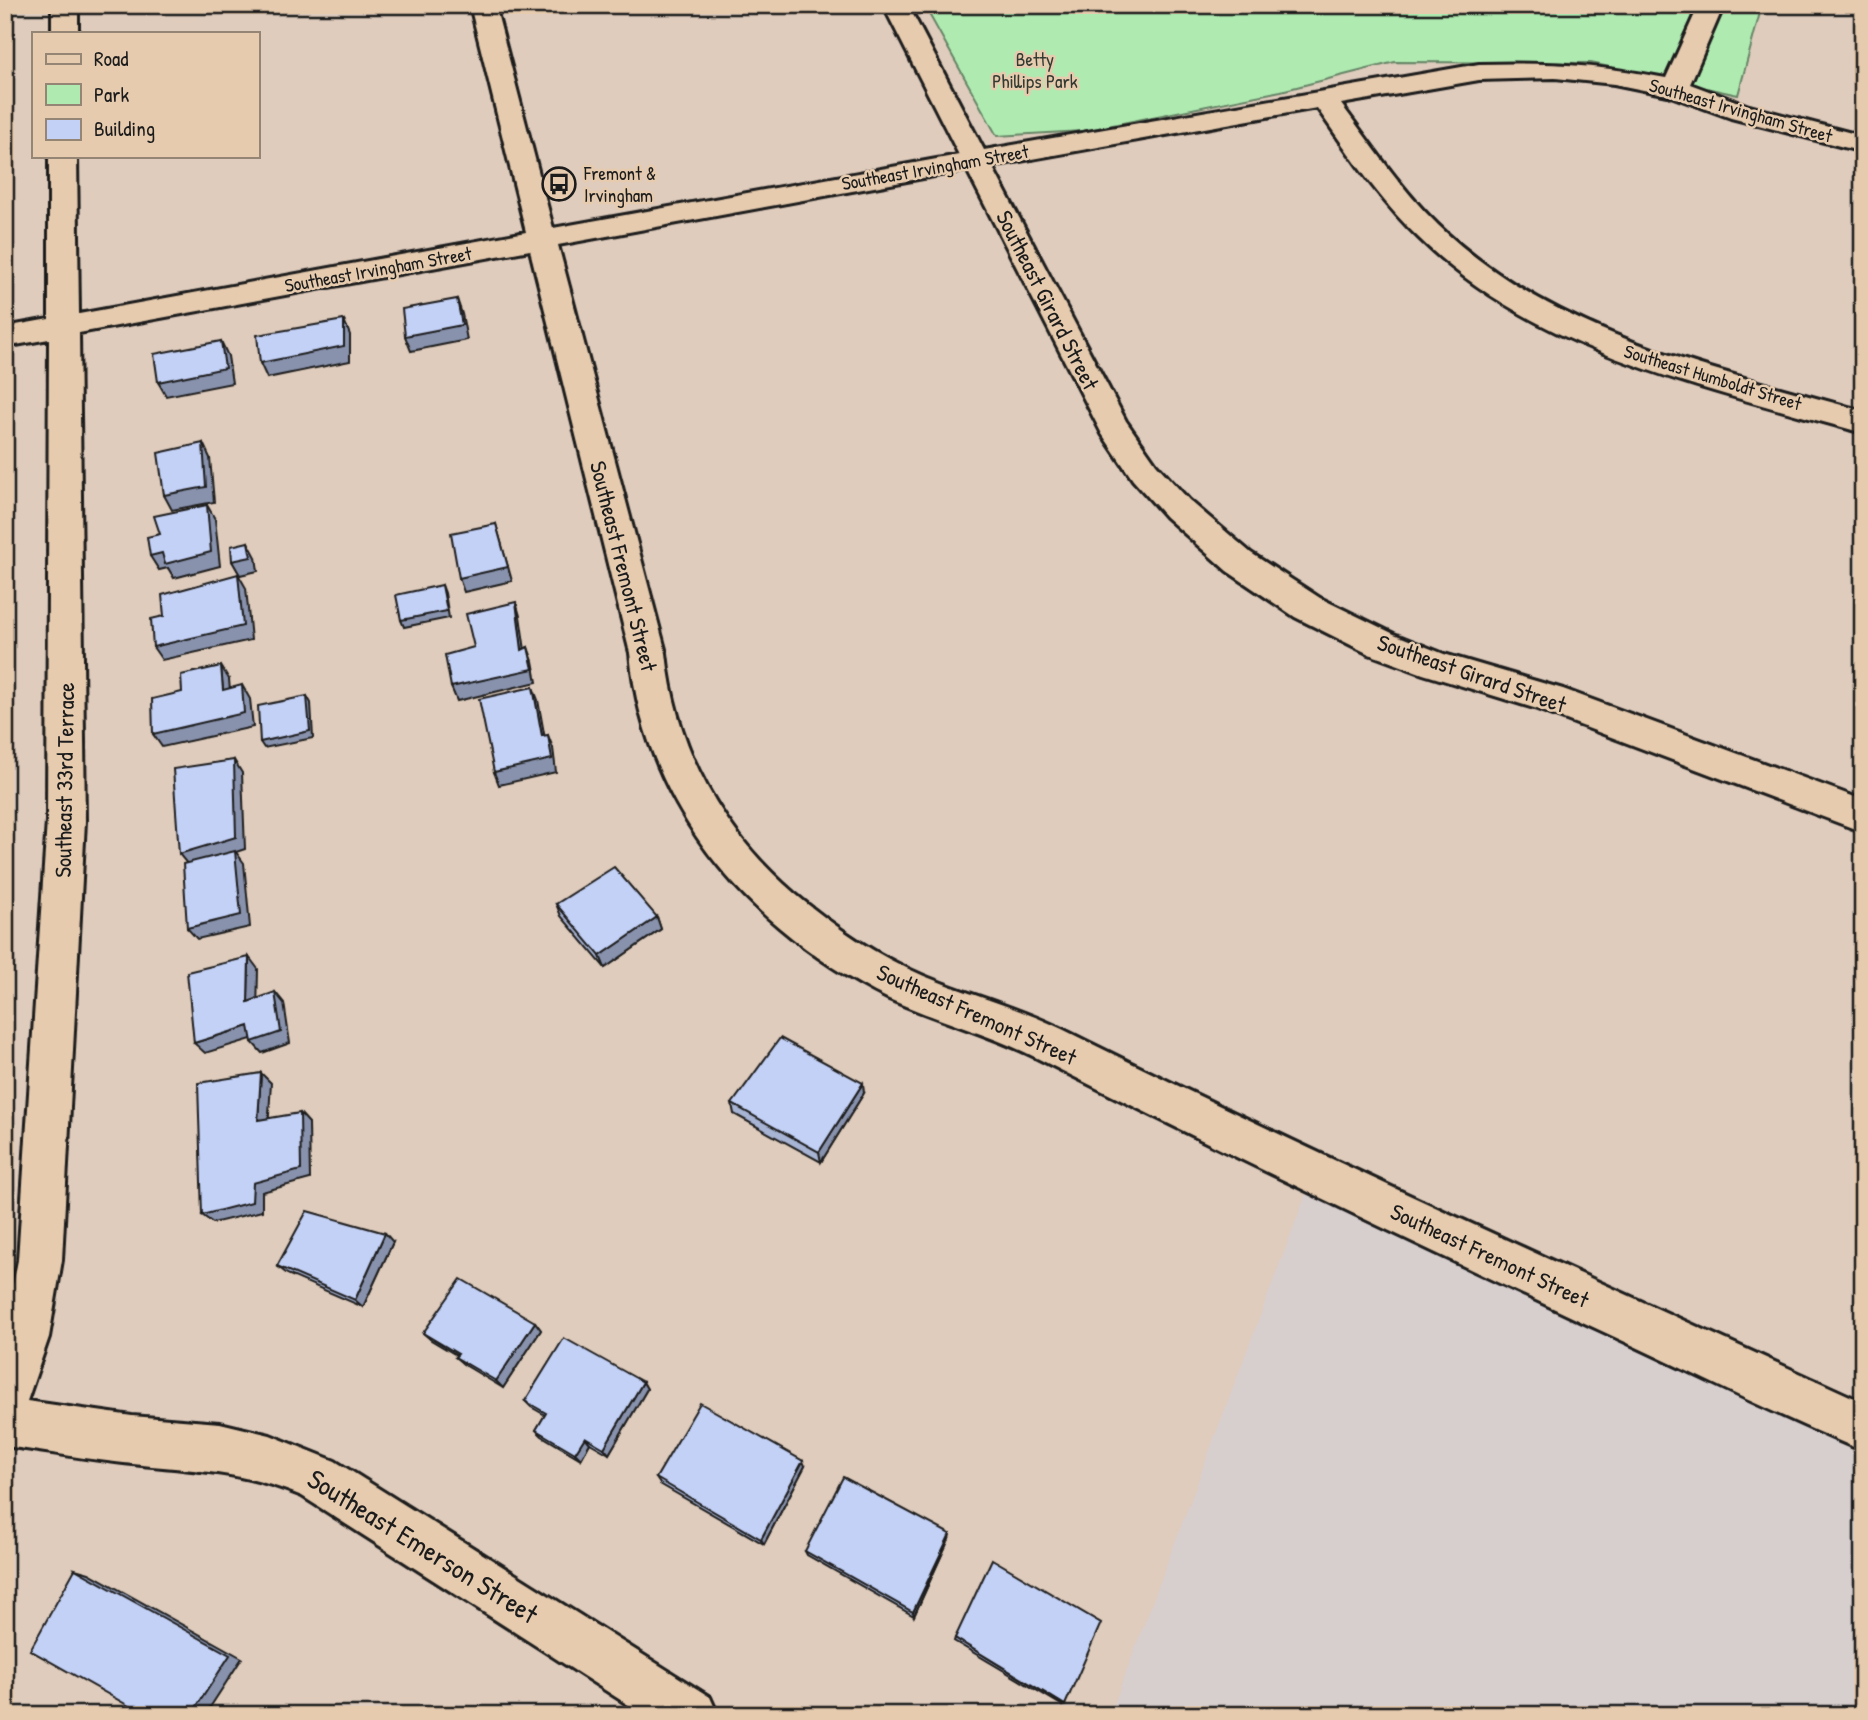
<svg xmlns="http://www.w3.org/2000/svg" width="1868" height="1720" viewBox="0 0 1868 1720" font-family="'Patrick Hand',sans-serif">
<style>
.built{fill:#d7cece}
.green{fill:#afebb1;stroke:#668466;stroke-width:2}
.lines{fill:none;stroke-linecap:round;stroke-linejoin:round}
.minor-casing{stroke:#1c1c1c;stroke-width:6}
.minor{fill:#e6cbae;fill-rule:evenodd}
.wall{fill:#a8b4d4;stroke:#1c1c1c;stroke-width:2}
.shaded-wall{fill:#8892ad;stroke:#1c1c1c;stroke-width:2}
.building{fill:#c3d1f7;stroke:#1c1c1c;stroke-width:2}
.labels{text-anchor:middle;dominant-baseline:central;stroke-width:5;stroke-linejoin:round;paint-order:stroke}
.far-park-label{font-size:19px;fill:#323b32;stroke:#e6cbae}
.far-street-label{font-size:19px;fill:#1c1c1c;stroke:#e6cbae}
.far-poi-label{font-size:19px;fill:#1c1c1c;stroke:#e6cbae;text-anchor:start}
.street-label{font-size:23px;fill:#1c1c1c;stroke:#e6cbae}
.near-street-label{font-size:28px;fill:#1c1c1c;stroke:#e6cbae}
</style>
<rect width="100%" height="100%" fill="#dfccbd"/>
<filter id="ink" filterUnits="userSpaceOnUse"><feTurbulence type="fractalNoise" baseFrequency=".0143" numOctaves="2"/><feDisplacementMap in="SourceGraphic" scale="14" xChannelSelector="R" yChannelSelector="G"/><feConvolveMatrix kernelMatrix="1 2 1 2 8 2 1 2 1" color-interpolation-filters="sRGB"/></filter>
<g filter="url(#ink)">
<path class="built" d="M1306 1194 1863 1455V1715H1110Z"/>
<path class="green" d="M924 5H1762L1738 95 1591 63 1395 62 1281 91 1083 131 997 136Z"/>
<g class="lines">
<defs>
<g id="minor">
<rect x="52" y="5" width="26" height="28"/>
<path d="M470 5H495L553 228 959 155 883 5H908L984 150 1479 64C1546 62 1600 65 1666 78L1699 5H1724L1690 84 1749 106 1863 136V152L1731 118 1668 95 1614 84 1555 78 1479 80 1341 104C1372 145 1401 189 1438 225 1552 335 1715 369 1863 411V433C1709 389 1537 354 1419 238 1379 200 1349 153 1317 108L992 166 1126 421 1156 464 1189 500 1251 553 1320 598 1394 634 1444 654 1563 689 1863 800V832L1537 709 1423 674 1369 654 1295 617 1227 571 1166 517 1133 480 1102 434 967 170 558 245 666 653C676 749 721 830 794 893 833 926 877 956 924 976 970 995 1017 1007 1062 1029 1326 1160 1595 1280 1863 1402V1451C1771 1413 1681 1367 1591 1326 1405 1239 1221 1151 1039 1059 990 1034 938 1021 889 999 850 980 813 956 780 928 696 858 640 762 630 653L530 250 79 333 85 821 62 1260 49 1337 27 1401 132 1416 220 1423 270 1435 335 1461 710 1697 718 1715H644L302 1496C241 1471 198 1471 133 1464 91 1460 48 1452 5 1446V1325L18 1260 47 821 49 339 5 347V327L49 319V156H77L79 314 526 232Z"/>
</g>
</defs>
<use href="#minor" class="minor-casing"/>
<use href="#minor" class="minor"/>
</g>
<g class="wall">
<path d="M556 904 657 917 661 929 605 968 561 916Z"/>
<path d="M864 1093 821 1162 734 1114 732 1104Z"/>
<path d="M393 1242 363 1307 287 1274 277 1266Z"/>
<path d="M535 1322 541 1330 503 1388 463 1364 455 1357 456 1355 431 1340 423 1333Z"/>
<path d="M643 1382 647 1389 609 1454 590 1443 581 1459 542 1436 536 1430 545 1415 531 1407 525 1401Z"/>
<path d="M805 1466 764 1544 660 1484 656 1478Z"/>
<path d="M949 1539 914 1616 807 1555 805 1551Z"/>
<path d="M955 1638 1065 1705 1063 1706 954 1641Z"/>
</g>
<g class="shaded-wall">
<path d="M457 299 462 314 467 340 411 351 405 336Z"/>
<path d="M344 320 350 335V361L267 378 260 363Z"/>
<path d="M221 341 228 356 232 383 166 396 158 382Z"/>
<path d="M203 443 210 458 214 502 172 510 164 495Z"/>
<path d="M207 505 215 519 220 566 174 578 168 568 159 570 150 556Z"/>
<path d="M496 524 512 581 464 592 459 578Z"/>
<path d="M248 542 256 557 258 571 240 575 232 561Z"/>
<path d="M238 574 246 588 251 640 162 660 153 647Z"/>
<path d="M442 585 445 593 449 618 404 627 401 620Z"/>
<path d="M516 602 520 616 527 664 522 650Z"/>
<path d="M528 647 533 661 537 682 457 701 451 687Z"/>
<path d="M221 666 229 679 231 703 223 690Z"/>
<path d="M242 685 250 699 253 727 162 747 153 734Z"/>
<path d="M533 687 538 700 547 750 542 736Z"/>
<path d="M307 696 311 703 313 738 264 748 260 742Z"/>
<path d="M548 735 553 748 556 772 499 785 494 772Z"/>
<path d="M234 760 242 773 245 849 236 852 244 863 250 927 197 939 187 928 189 866 179 854Z"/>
<path d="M657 917 661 929 605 968 600 956Z"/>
<path d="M249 957 258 969 257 1013 248 1002Z"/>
<path d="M275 992 284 1003 290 1043 262 1053 252 1042Z"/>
<path d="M249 1026 258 1037 205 1053 194 1043Z"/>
<path d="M261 1073 271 1083 268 1130 258 1120Z"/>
<path d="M863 1083 864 1093 821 1162 819 1152Z"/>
<path d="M300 1113 309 1123 310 1179 262 1192V1211L213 1223 202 1215 253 1183Z"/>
<path d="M385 1233 393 1242 363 1307 355 1300Z"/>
<path d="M535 1322 541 1330 503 1388 496 1381Z"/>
<path d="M643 1382 647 1389 609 1454 604 1448Z"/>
<path d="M585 1437 590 1443 581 1459 575 1453Z"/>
<path d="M803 1461 805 1466 764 1544 761 1539Z"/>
<path d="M950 1534 949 1539 914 1616 913 1612Z"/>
<path d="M75 1569 89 1573 242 1658 205 1715H191Z"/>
</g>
<g class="building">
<path d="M457 299 462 325 405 336 402 309Z"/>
<path d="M344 320V346L260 363 257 335Z"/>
<path d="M221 341 225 368 158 382 154 354Z"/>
<path d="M203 443 206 487 164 495 158 453Z"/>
<path d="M207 505 211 552 165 564 162 553 150 556 147 537 160 534 154 516Z"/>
<path d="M496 524 508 567 459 578 451 533Z"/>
<path d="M248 542 251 557 232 561 231 546Z"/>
<path d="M238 574 243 626 153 647 151 619 164 616 162 595Z"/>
<path d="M442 585 447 611 401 620 396 595Z"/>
<path d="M516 602 522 650 528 647 533 669 451 687 445 655 474 647 466 614Z"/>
<path d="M221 666 223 690 242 685 244 713 153 734 152 699 182 692 181 675Z"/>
<path d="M533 687 542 736 548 735 552 759 494 772 479 699Z"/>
<path d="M307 696 310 731 260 742 258 706Z"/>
<path d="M234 760 236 837 179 854 173 769Z"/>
<path d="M235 851 241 915 187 928 183 864Z"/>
<path d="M614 867 657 917 600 956 556 904Z"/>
<path d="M249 957 248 1002 275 992 281 1032 252 1042 249 1026 194 1043 187 972Z"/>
<path d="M780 1038 863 1083 819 1152 732 1104Z"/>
<path d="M261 1073 258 1120 300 1113 301 1170 253 1183 252 1202 202 1215 198 1083Z"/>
<path d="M307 1211 385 1233 355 1300 277 1266Z"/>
<path d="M461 1279 535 1322 496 1381 455 1357 458 1354 423 1333Z"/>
<path d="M564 1338 643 1382 604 1448 585 1437 575 1453 536 1430 546 1413 525 1401Z"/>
<path d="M700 1403 803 1461 761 1539 656 1478Z"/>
<path d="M843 1477 950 1534 913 1612 805 1551Z"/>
<path d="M992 1559 1101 1623 1065 1705 955 1638Z"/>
<path d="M75 1569 230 1655 191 1715H145L30 1650Z"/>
</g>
</g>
<defs>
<symbol id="bus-ring" viewBox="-11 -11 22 22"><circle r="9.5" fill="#e6cbae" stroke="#1c1c1c" stroke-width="1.5"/><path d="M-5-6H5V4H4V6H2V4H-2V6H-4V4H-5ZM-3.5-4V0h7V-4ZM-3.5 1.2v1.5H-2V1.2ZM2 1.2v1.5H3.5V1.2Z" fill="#1c1c1c"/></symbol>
</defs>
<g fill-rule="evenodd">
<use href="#bus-ring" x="540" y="165" width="38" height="38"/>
</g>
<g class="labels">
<g class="far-park-label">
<text x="1035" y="59">Betty<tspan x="1035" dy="22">Phillips Park</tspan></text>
</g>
<g class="far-street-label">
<text transform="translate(1741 110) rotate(16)">Southeast Irvingham Street</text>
<text transform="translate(935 167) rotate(-10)">Southeast Irvingham Street</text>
<text transform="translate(378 269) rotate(-10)">Southeast Irvingham Street</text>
<text transform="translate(1713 377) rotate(17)">Southeast Humboldt Street</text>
</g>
<g class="far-poi-label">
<text x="584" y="173">Fremont &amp;<tspan x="584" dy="22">Irvingham</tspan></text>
</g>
<g class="street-label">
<text transform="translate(1048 300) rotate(63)">Southeast Girard Street</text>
<text transform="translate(624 566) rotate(76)">Southeast Fremont Street</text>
<text transform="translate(1472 673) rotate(19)">Southeast Girard Street</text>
<text transform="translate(64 780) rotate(-89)">Southeast 33rd Terrace</text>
<text transform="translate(977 1014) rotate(24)">Southeast Fremont Street</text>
<text transform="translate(1490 1255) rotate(25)">Southeast Fremont Street</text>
</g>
<g class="near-street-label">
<text transform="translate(423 1546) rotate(32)">Southeast Emerson Street</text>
</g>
</g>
<rect width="1868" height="1720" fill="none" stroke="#e6cbae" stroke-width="28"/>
<rect x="14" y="14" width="1840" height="1692" fill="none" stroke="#1c1c1c" stroke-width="2.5" filter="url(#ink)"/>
<rect x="32" y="32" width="228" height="126" fill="#e6cbae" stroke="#958574" stroke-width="2"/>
<rect x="46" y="54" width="35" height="10" fill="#e6cbae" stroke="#958574" stroke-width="2"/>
<text x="94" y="66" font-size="21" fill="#1c1c1c">Road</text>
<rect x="46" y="84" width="35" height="21" fill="#afebb1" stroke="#958574" stroke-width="2"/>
<text x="94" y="102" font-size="21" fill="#1c1c1c">Park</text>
<rect x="46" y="119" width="35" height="21" fill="#c3d1f7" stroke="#958574" stroke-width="2"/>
<text x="94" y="136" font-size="21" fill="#1c1c1c">Building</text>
</svg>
